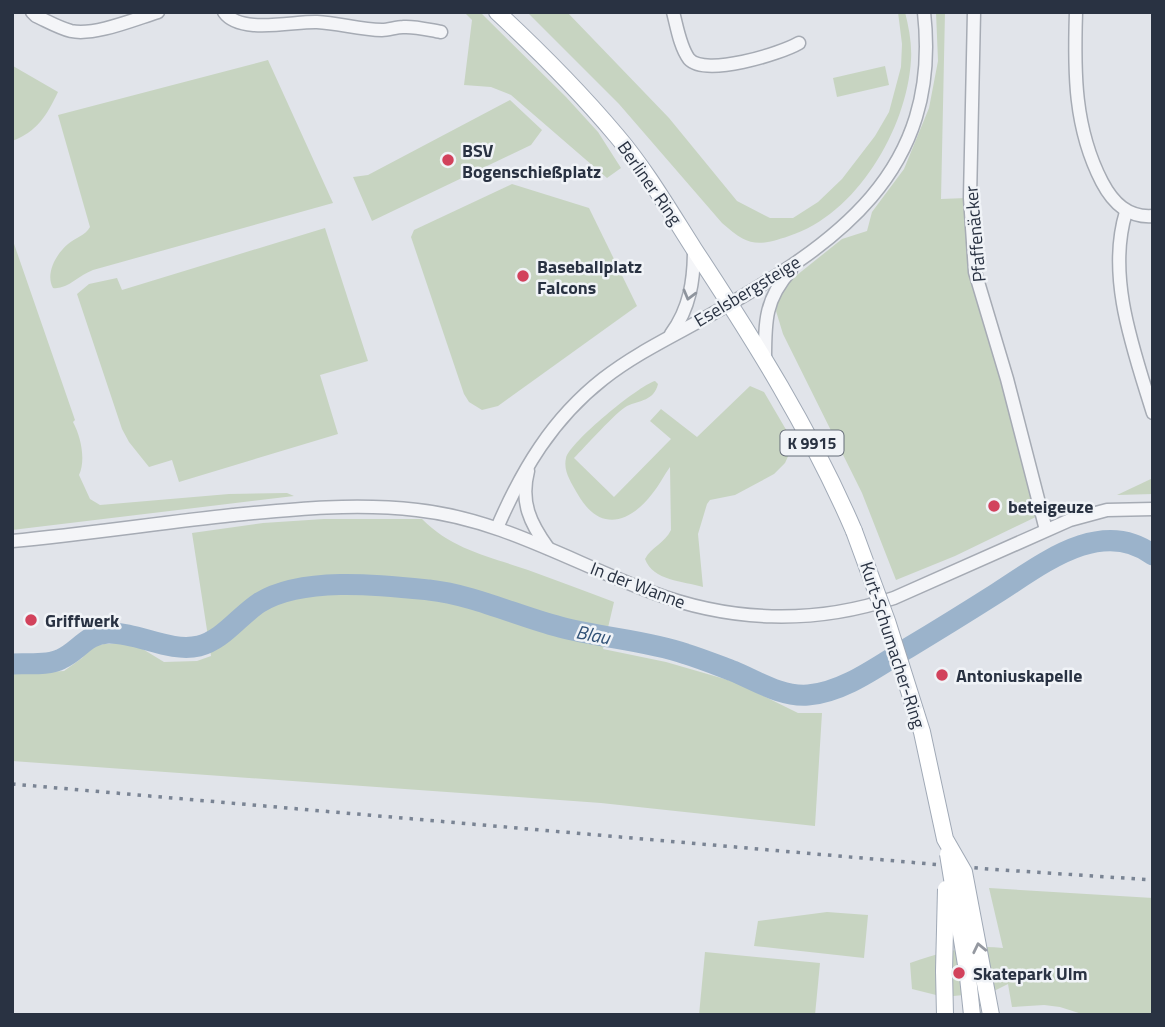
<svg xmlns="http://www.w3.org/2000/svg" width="1165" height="1027" viewBox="0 0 1165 1027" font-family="'Titillium Web',sans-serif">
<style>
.green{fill:#c7d4c1}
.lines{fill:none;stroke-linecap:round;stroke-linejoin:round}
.river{stroke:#9bb3cb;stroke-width:21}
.minor-casing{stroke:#a6abb4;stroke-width:15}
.major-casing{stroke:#a0a9b6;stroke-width:18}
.minor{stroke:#f4f5f8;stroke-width:12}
.major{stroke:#fff;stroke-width:16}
.rail{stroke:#7a8494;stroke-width:3.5;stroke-dasharray:3.5 7;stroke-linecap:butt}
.major-bridge-casing{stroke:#a0a9b6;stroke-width:18;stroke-linecap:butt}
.major-bridge{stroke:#fff;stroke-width:16}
.oneway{stroke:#8e949d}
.oneway2{stroke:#9498a0}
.poi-dot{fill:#d2425c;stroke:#f0f3f7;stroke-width:2.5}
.labels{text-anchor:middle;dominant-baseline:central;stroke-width:5;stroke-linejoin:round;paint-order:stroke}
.shield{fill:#f0f3f7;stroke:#656c78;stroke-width:2}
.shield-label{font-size:16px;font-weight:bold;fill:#293242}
.poi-label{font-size:18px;font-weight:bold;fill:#293242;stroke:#f0f3f7;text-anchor:start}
.street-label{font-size:18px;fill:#293242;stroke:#f0f3f7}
.water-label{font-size:19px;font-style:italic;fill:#315277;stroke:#f0f3f7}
</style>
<rect width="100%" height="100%" fill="#e1e4ea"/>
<g class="green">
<path d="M464 12H480L566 97 598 132 621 168 607 178 511 95 491 87 464 85 472 20Z"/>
<path d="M527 12H567L669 118 737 201 770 218H793L818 202 842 179 875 136 889 112 901 67 902 44 898 12H905C909 28 912 44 911 60 907 129 856 215 789 236 757 247 748 246 722 223L619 104Z"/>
<path d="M936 12H945L941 199 966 198V246L971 274 1040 515 955 556 896 580 862 493 783 334 776 311 780 294 792 279 842 239 867 231 872 212 904 169 929 108 938 61Z"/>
<path d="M268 60 333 203 93 270C79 275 67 290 53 288 45 274 56 254 68 244 76 237 85 236 90 227L58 115Z"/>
<path d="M13 66 58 92C47 115 37 132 12 141Z"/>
<path d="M885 66 889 85 837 97 833 78Z"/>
<path d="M510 100 542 130 531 145 372 221 353 177 368 175Z"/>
<path d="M512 184 589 208 637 306 498 406 482 410 469 402 464 394 411 237 414 230Z"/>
<path d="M325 228 368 361 320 375 338 434 179 482 172 460 149 467 129 442 122 429 77 294 89 284 117 278 122 290Z"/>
<path d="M12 238 75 420 73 422C81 437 86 460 79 475L90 499 100 505 229 494 287 493 294 496 12 530Z"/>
<path d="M655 381 658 384C654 401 640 400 627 406 616 412 585 447 574 458L614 497 671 439 650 421 661 409 697 437 750 386 764 392 788 433 792 445 790 452 785 463 774 474 735 495 710 500 707 504 698 534 703 587C683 581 653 581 645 559 651 547 665 543 671 530L670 467C664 475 659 486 652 494 627 526 598 531 577 493 571 482 563 471 566 458 570 442 638 386 655 381Z"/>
<path d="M1153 478V494L1117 495Z"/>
<path d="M324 519H422C453 550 488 556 528 570 557 581 586 591 614 602L603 649 666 662 735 682 798 713H822L815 826 601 803 12 761V674L64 671 82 658 91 647 104 644 126 643 141 648 164 662 197 661 211 656 192 533 263 523Z"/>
<path d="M989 888 1153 898V1015H1085L1060 1007 1044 1005 1012 1007 1008 984 992 992 944 997 912 989 910 963C941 952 970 944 1003 948Z"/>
<path d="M827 912 868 915 864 958 754 946 758 921Z"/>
<path d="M705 952 820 963 815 1015H699Z"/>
</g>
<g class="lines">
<path class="river" d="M12 664C27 663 48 666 61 659 79 651 86 634 108 633 138 632 169 653 199 646 223 640 239 616 259 603 302 576 381 585 429 590 474 595 517 616 560 627 601 638 645 640 686 654 702 659 717 665 733 671 757 681 781 697 808 695 844 692 878 666 908 648 938 630 967 612 997 593 1041 565 1101 516 1153 555"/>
<defs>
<g id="minor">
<path d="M32 12 36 16C47 21 59 28 71 31 95 36 135 19 158 12"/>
<path d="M224 12C240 35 294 21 317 22 339 23 360 30 382 30 389 30 396 27 403 27 415 26 429 30 441 32"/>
<path d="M673 12C677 27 680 47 689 59 705 77 780 54 799 43"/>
<path d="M974 12 970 198 975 272 1007 379 1046 530"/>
<path d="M1076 12C1074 72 1074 128 1102 182 1113 203 1128 218 1153 216"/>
<path d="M1126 212C1106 277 1134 351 1153 413"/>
<path d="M671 334C690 308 694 280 694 249"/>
<path d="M765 358C765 321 765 299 791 270"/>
<path d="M528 471C520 502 530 523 548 548"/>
<path d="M497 528C522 470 552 419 603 379 636 353 675 335 712 314 836 244 942 173 924 12"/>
<path d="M12 541C86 534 159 523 233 515 295 509 355 503 417 510 501 519 573 563 651 592 730 622 813 625 894 598L1070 520 1107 510 1153 509"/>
</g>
<g id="major">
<path d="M497 12C539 51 579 91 616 135 646 170 669 210 694 249 754 340 811 431 854 531"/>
<path d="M944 971 945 1015"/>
</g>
</defs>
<use href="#minor" class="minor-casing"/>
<use href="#major" class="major-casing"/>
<use href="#minor" class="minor"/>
<use href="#major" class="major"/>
<path class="rail" d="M12 784 988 869 1153 880"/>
<defs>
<g id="major-bridge">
<path d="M854 531 887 621 922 732 945 839 964 872 991 1015"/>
<path d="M948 854 968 977 972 1015"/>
<path d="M944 971 946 889"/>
</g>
</defs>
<use href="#major-bridge" class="major-bridge-casing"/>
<use href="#major-bridge" class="major-bridge"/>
</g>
<defs><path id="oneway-chevron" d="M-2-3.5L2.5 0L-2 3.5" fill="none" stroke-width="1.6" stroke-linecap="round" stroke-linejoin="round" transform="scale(1.75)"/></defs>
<use class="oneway" href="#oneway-chevron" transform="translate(689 295) rotate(105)"/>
<use class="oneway2" href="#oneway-chevron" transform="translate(979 948) rotate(-102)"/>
<g class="poi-dot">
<circle cx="448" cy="160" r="7"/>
<circle cx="523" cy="276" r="7"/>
<circle cx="994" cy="506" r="7"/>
<circle cx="31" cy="620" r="7"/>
<circle cx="942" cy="675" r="7"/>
<circle cx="959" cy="973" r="7"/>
</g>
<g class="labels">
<rect class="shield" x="780.5" y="430.5" width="63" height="25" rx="5"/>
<g class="shield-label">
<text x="812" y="443">K 9915</text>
</g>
<g class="poi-label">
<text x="462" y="150">BSV<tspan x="462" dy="21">Bogenschießplatz</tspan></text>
<text x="537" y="266">Baseballplatz<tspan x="537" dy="21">Falcons</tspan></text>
<text x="1008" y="506">beteigeuze</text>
<text x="45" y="620">Griffwerk</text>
<text x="956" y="675">Antoniuskapelle</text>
<text x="973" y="973">Skatepark Ulm</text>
</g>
<g class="street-label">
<text transform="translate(650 183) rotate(55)">Berliner Ring</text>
<text transform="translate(975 234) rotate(-95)">Pfaffenäcker</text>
<text transform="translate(747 291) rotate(-31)">Eselsbergsteige</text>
<text transform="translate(638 585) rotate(21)">In der Wanne</text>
<text transform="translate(893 645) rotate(72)">Kurt-Schumacher-Ring</text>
</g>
<g class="water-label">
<text transform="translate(593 634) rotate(11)">Blau</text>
</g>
</g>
<rect width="1165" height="1027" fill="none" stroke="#293242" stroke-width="28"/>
</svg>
